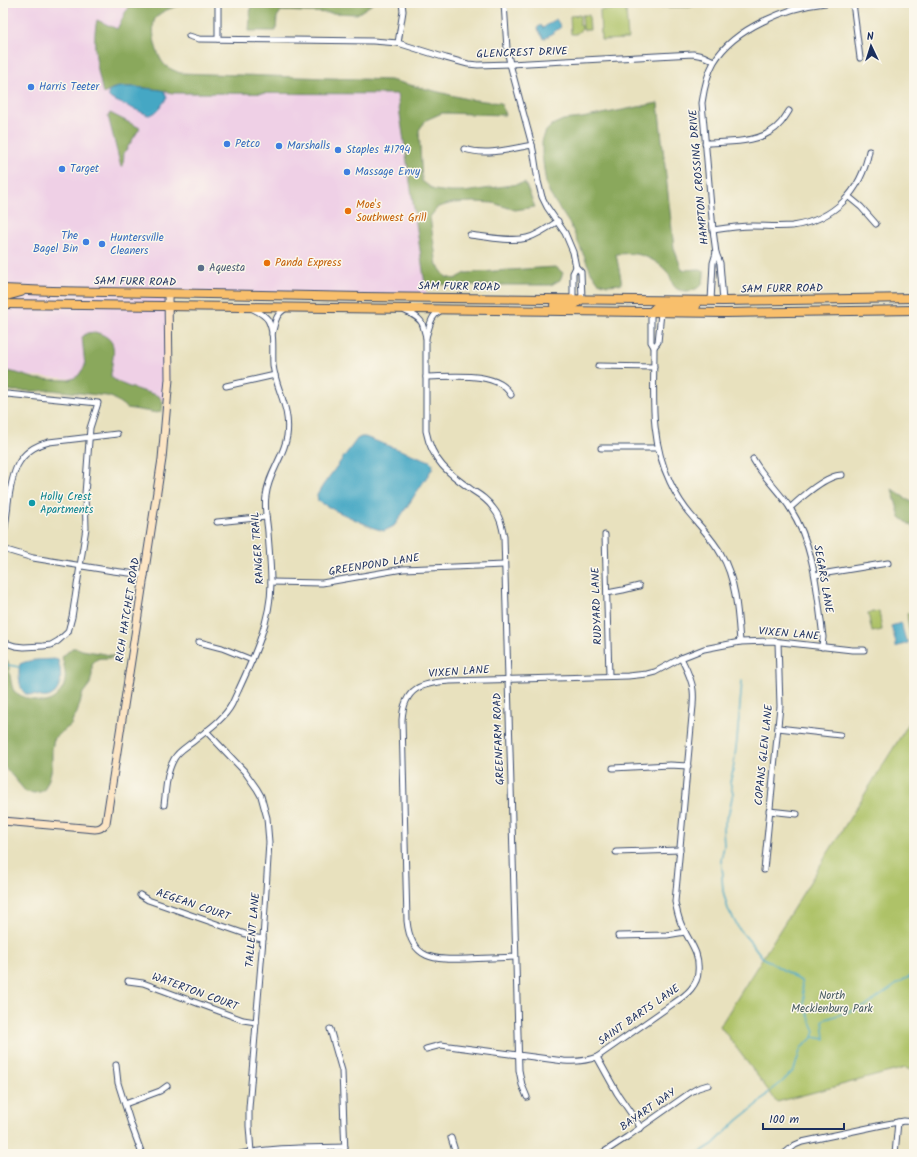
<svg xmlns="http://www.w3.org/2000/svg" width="917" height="1157" viewBox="0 0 917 1157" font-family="Kalam,sans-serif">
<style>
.built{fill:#efd0e6}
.green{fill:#aec267;stroke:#647862}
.forest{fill:#8aa85c;stroke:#526c5d}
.water{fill:#45a7c4;stroke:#306b91}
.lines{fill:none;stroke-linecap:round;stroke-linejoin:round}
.stream{stroke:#45a7c4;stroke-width:1.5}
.street-casing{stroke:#3a4a6c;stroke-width:7}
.secondary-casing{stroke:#3a4a6c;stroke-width:9}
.primary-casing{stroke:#3a4a6c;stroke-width:10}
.street{stroke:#fff;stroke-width:5}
.secondary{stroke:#fce5c4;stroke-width:7}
.primary{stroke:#f8bf6c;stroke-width:8}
.shop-dot{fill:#3f7fe0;stroke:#fbf7ec;stroke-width:1.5}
.food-dot{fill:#e8710a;stroke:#fbf7ec;stroke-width:1.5}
.service-dot{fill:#5c6f8a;stroke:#fbf7ec;stroke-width:1.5}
.culture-dot{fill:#0f9aa8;stroke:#fbf7ec;stroke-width:1.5}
.labels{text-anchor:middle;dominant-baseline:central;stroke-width:3;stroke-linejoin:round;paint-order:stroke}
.street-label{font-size:11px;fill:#1b2f5e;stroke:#fbf7ec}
.shop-label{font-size:11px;fill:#366cbe;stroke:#fbf7ec;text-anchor:start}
.food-label{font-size:11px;fill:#c56008;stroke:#fbf7ec;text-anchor:start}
.service-label{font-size:11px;fill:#4e5e75;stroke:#fbf7ec;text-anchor:start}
.culture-label{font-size:11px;fill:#0d838f;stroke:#fbf7ec;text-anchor:start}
.park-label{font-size:11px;fill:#475b61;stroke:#fbf7ec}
</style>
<rect width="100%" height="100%" fill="#fbf7ec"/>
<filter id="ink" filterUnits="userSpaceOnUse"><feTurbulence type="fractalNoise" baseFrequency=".025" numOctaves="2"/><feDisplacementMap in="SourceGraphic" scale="8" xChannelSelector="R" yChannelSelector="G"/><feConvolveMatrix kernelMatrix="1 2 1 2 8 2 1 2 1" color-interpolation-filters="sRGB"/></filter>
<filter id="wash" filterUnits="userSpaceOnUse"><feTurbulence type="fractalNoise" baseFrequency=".012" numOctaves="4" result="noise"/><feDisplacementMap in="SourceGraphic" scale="16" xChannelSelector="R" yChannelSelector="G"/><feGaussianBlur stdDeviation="0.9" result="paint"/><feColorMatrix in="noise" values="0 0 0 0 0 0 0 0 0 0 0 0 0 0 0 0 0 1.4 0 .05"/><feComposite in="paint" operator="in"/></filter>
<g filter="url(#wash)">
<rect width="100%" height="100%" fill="#e8e1be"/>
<path class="built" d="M3 3H130L117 29 97 20 95 30 96 62 103 94 112 89 161 90 172 93 397 94 427 298 168 293V401L103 381 3 374Z"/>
<g class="green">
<path d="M626 9 628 39 601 40 600 10Z"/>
<path d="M580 15V25L582 26V29L576 34H571L570 16Z"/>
<path d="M582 15H589L590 30H583Z"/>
<path d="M879 611 882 630 872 632 868 613Z"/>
<path d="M914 612V642L911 643 907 613Z"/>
<path d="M914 715V1071L905 1068 777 1102 720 1026Z"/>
</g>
<g class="forest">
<path d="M130 3H186L185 4C176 7 160 10 155 19 150 30 157 59 166 66 170 69 176 71 180 73L390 80 467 99 501 103 505 115 442 113 426 120 419 130 422 181 434 190 450 192H464L525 183 535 207 515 210 493 203 474 202 453 203 438 207 430 217 437 265 446 277 455 279 466 273 539 268 556 267 563 273 560 280 551 285H453L425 284 397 94 172 93C159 89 123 84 111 89 109 91 106 93 103 94 98 70 91 44 97 20L117 29Z"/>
<path d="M251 3H374L357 14 281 11 277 17 276 31H249Z"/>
<path d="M626 3H701L690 7H661Z"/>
<path d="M658 103 674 248 682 270 699 269 704 272C704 274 704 278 703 281 701 290 687 293 679 290 672 287 672 281 669 275 664 265 646 255 635 254 629 253 622 254 616 254L622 284 607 285 598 282 591 272 571 226 551 196 546 184 542 155V141L546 131 552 125 563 120 582 118Z"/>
<path d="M110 113 140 128 124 153 123 166 122 167H121L108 116Z"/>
<path d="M95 332C123 340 111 355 111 377 124 388 143 390 159 396L163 402 162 411 157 413 127 408 113 398 107 396 50 390 38 391H13L3 389V370L17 373 36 379 69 380 78 376 85 366 82 337 87 333Z"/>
<path d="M892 489 914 504V528L900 517Z"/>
<path d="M72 648H77L82 650 116 656C113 656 111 658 109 658 101 659 98 656 92 664V675L90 684 83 693 77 713 73 719 71 725 54 738 52 750V768L49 779 44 790 40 792 34 793 26 792 3 765V658L8 661C9 667 11 687 14 691 20 697 38 703 46 702 54 700 61 693 64 685 67 676 64 666 62 657Z"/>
</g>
<g class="water">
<path d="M556 19 561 27 544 39 537 28 541 25 543 28Z"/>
<path d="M120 87H135L161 90 164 91 167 98C162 104 157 115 148 115L111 99 109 97 108 93 112 89Z"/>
<path d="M361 437H365L430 461 433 464 432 469 397 522 394 526 384 531 374 528 334 510 318 501 317 495 323 485 357 439Z"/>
<path d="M901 623 906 641 907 640 908 643 895 647V644L896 643 891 626Z"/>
<path d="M54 659 58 660C61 671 63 684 55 693 52 695 50 697 47 697 43 698 38 696 34 695 30 695 25 695 23 691 19 686 18 670 20 664 30 659 42 660 54 659Z"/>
</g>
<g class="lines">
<g class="stream">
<path d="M3 664 19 667"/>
<path d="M813 1037 825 1039 823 1020 866 1006 903 980 914 975"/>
<path d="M693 1154 702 1151 713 1144 738 1120 757 1105 768 1093 781 1083 794 1070 801 1048 813 1037 815 1031 804 1006V998L801 981 762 957 753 945 739 929 728 909 723 891 722 877 723 875 721 860 724 846 723 828 729 812 733 793 730 782 733 771 737 740 742 681"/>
</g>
</g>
</g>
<g filter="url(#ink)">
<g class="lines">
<defs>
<g id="street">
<path d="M218 3V39"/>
<path d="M504 3 507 49 510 64 532 145 534 155 538 181 542 197 547 207 565 233 573 252 576 267 581 272 582 299"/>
<path d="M853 3 860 58"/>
<path d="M189 36 199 39 373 41 398 43 446 58 468 64 478 65 510 64 693 54 703 56 714 61"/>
<path d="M398 43 403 11 402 3"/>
<path d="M705 143C725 142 753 143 770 132 779 127 784 119 789 111"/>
<path d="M464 149C487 156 510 149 532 145"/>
<path d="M849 197 861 207 876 224"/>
<path d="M713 230C726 228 739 226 752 226 765 226 779 227 792 226 834 220 861 192 869 151"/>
<path d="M470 235C486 237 511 242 527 238 538 235 548 228 558 221"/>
<path d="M573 299V273L576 267"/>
<path d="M711 301 713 263 716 253"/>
<path d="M723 301 720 263 716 253 713 230 702 103C704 89 707 74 714 62 734 28 788 7 825 3"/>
<path d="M405 311C412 314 421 318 423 326 424 330 425 333 426 337V431C432 461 448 473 472 490 480 495 488 500 493 508 500 516 502 526 504 537L519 1070 522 1085 527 1097"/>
<path d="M651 312V342L654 347C654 394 649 438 670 482 676 495 685 509 695 520 704 531 714 541 721 554 736 578 738 614 740 642"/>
<path d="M272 334C276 322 274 316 286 308"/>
<path d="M426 337C430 327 430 316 440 311"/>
<path d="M654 347 658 342 661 313"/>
<path d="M598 366 654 367"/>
<path d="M426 377C449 377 498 370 511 395"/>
<path d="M226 386 275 375"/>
<path d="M3 397 4 395 7 394 98 403 90 428 85 494 86 528 72 617 68 632 58 641 51 645 43 646 24 647 15 646 3 642"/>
<path d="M601 448H658"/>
<path d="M753 459C763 477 779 491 790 508 815 547 817 592 823 637L822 647"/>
<path d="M790 508C802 497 826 475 842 475"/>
<path d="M217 522 266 517"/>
<path d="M605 535 609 676"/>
<path d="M3 540C5 528 7 516 8 503 12 475 16 450 49 442L117 434"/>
<path d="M3 549 33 558 113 571 145 575"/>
<path d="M815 575 888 563"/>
<path d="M271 582 322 583 403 569 504 565"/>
<path d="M607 593 623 590 639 586"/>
<path d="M199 642 222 648 252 660"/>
<path d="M778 728 840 735"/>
<path d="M206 731 245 772 257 789 261 796 267 818 269 842 263 939 249 1108V1126L251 1152"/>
<path d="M613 768 670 765 688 766"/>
<path d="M164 805C166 790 166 773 174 759 178 751 188 746 195 740 209 729 224 719 232 704 249 667 271 625 271 583 271 566 269 549 268 532 267 520 264 508 266 496 268 474 284 457 287 436 291 407 276 391 273 365 272 351 275 333 268 320 264 314 257 311 251 308"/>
<path d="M769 811 797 814"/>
<path d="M616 852 680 850"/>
<path d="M764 870 780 706 778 642"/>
<path d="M140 895 148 900 257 938 263 939"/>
<path d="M618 936 667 935 685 932"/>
<path d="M515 957C500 958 484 958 468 959 435 960 411 961 407 921L402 720C404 687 422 683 450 681L628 676 647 674 655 672 681 658 704 649 740 642 772 641 852 650H864"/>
<path d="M128 981 143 983 243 1020 256 1022"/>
<path d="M330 1029 342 1071 345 1154"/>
<path d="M426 1049 441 1045 564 1061C576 1062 586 1061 597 1057L674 1003C680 999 686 995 691 989 695 984 698 978 698 972 700 952 690 943 682 926 678 918 677 910 675 902L692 716C693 708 694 699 693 690 692 679 686 668 681 658"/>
<path d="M597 1057 617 1093 641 1128"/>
<path d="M116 1065 118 1083 131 1124 142 1154"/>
<path d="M125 1104 160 1091 167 1086"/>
<path d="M451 1138 456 1154"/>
<path d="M240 1154C274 1147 310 1148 345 1147"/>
<path d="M601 1154 627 1137 691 1092 698 1088 708 1085"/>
<path d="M784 1154 795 1145 802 1142 887 1124 904 1121 914 1122"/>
<path d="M895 1154 898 1122"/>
</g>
<path id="secondary" d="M3 821 95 829C100 829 103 827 106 823L162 459 169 379 168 293"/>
<g id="primary">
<path d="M3 289 52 291 364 297 723 301 914 298"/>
<path d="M3 297 21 292"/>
<path d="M3 304 726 313 914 310"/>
<path d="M554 305H574L582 299"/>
<path d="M651 312 655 308 659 307 696 306"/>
</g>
</defs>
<use href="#street" class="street-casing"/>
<use href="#secondary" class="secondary-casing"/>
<use href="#primary" class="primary-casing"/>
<use href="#street" class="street"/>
<use href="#secondary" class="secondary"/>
<use href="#primary" class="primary"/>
</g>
</g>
<g class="shop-dot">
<circle cx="31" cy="87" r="4"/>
<circle cx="227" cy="144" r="4"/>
<circle cx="279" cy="146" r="4"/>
<circle cx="338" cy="150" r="4"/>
<circle cx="62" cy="169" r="4"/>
<circle cx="347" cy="172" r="4"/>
<circle cx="86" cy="242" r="4"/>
<circle cx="102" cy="244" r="4"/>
</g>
<g class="food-dot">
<circle cx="348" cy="211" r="4"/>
<circle cx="267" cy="263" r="4"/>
</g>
<circle class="service-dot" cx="201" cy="268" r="4"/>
<circle class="culture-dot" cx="32" cy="503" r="4"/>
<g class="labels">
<g class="street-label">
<text transform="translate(522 53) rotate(-2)">GLENCREST DRIVE</text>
<text transform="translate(699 177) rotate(-95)">HAMPTON CROSSING DRIVE</text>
<text transform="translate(135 282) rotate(1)">SAM FURR ROAD</text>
<text transform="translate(459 287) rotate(1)">SAM FURR ROAD</text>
<text transform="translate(782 289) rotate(-1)">SAM FURR ROAD</text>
<text transform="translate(258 548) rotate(-94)">RANGER TRAIL</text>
<text transform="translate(374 565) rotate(-9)">GREENPOND LANE</text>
<text transform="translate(823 579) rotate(80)">SEGARS LANE</text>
<text transform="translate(597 606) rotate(-92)">RUDYARD LANE</text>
<text transform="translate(128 610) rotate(-81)">RICH HATCHET ROAD</text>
<text transform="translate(789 634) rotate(5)">VIXEN LANE</text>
<text transform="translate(459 672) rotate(-4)">VIXEN LANE</text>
<text transform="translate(499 739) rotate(-92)">GREENFARM ROAD</text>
<text transform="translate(764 755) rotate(-84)">COPANS GLEN LANE</text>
<text transform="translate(193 905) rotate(19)">AEGEAN COURT</text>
<text transform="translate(253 930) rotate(-85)">TALLENT LANE</text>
<text transform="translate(195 992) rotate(20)">WATERTON COURT</text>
<text transform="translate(639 1015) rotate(-35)">SAINT BARTS LANE</text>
<text transform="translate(648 1110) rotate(-35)">BAYART WAY</text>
</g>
<g class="shop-label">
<text x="39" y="87">Harris Teeter</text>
<text x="235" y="144">Petco</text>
<text x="287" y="146">Marshalls</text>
<text x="346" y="150">Staples #1794</text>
<text x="70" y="169">Target</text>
<text x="355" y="172">Massage Envy</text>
<text x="78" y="236" text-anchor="end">The<tspan x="78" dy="13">Bagel Bin</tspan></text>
<text x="110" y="238">Huntersville<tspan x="110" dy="13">Cleaners</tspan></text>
</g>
<g class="food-label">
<text x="356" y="205">Moe's<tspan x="356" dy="13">Southwest Grill</tspan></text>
<text x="275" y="263">Panda Express</text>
</g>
<g class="service-label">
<text x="209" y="268">Aquesta</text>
</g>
<g class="culture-label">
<text x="40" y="497">Holly Crest<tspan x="40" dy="13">Apartments</tspan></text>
</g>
<g class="park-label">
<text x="832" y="996">North<tspan x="832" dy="13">Mecklenburg Park</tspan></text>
</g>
</g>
<rect width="917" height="1157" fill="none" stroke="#fbf7ec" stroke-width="16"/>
<g transform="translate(871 46) rotate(356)" stroke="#fbf7ec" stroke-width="3" paint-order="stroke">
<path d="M0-3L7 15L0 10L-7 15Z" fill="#1b2f5e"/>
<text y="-6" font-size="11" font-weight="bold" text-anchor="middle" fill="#1b2f5e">N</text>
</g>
<path d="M763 1123v6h81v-6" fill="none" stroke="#1b2f5e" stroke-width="2"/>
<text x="769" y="1123" font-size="12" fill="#1b2f5e" stroke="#fbf7ec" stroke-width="3" paint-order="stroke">100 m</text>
</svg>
